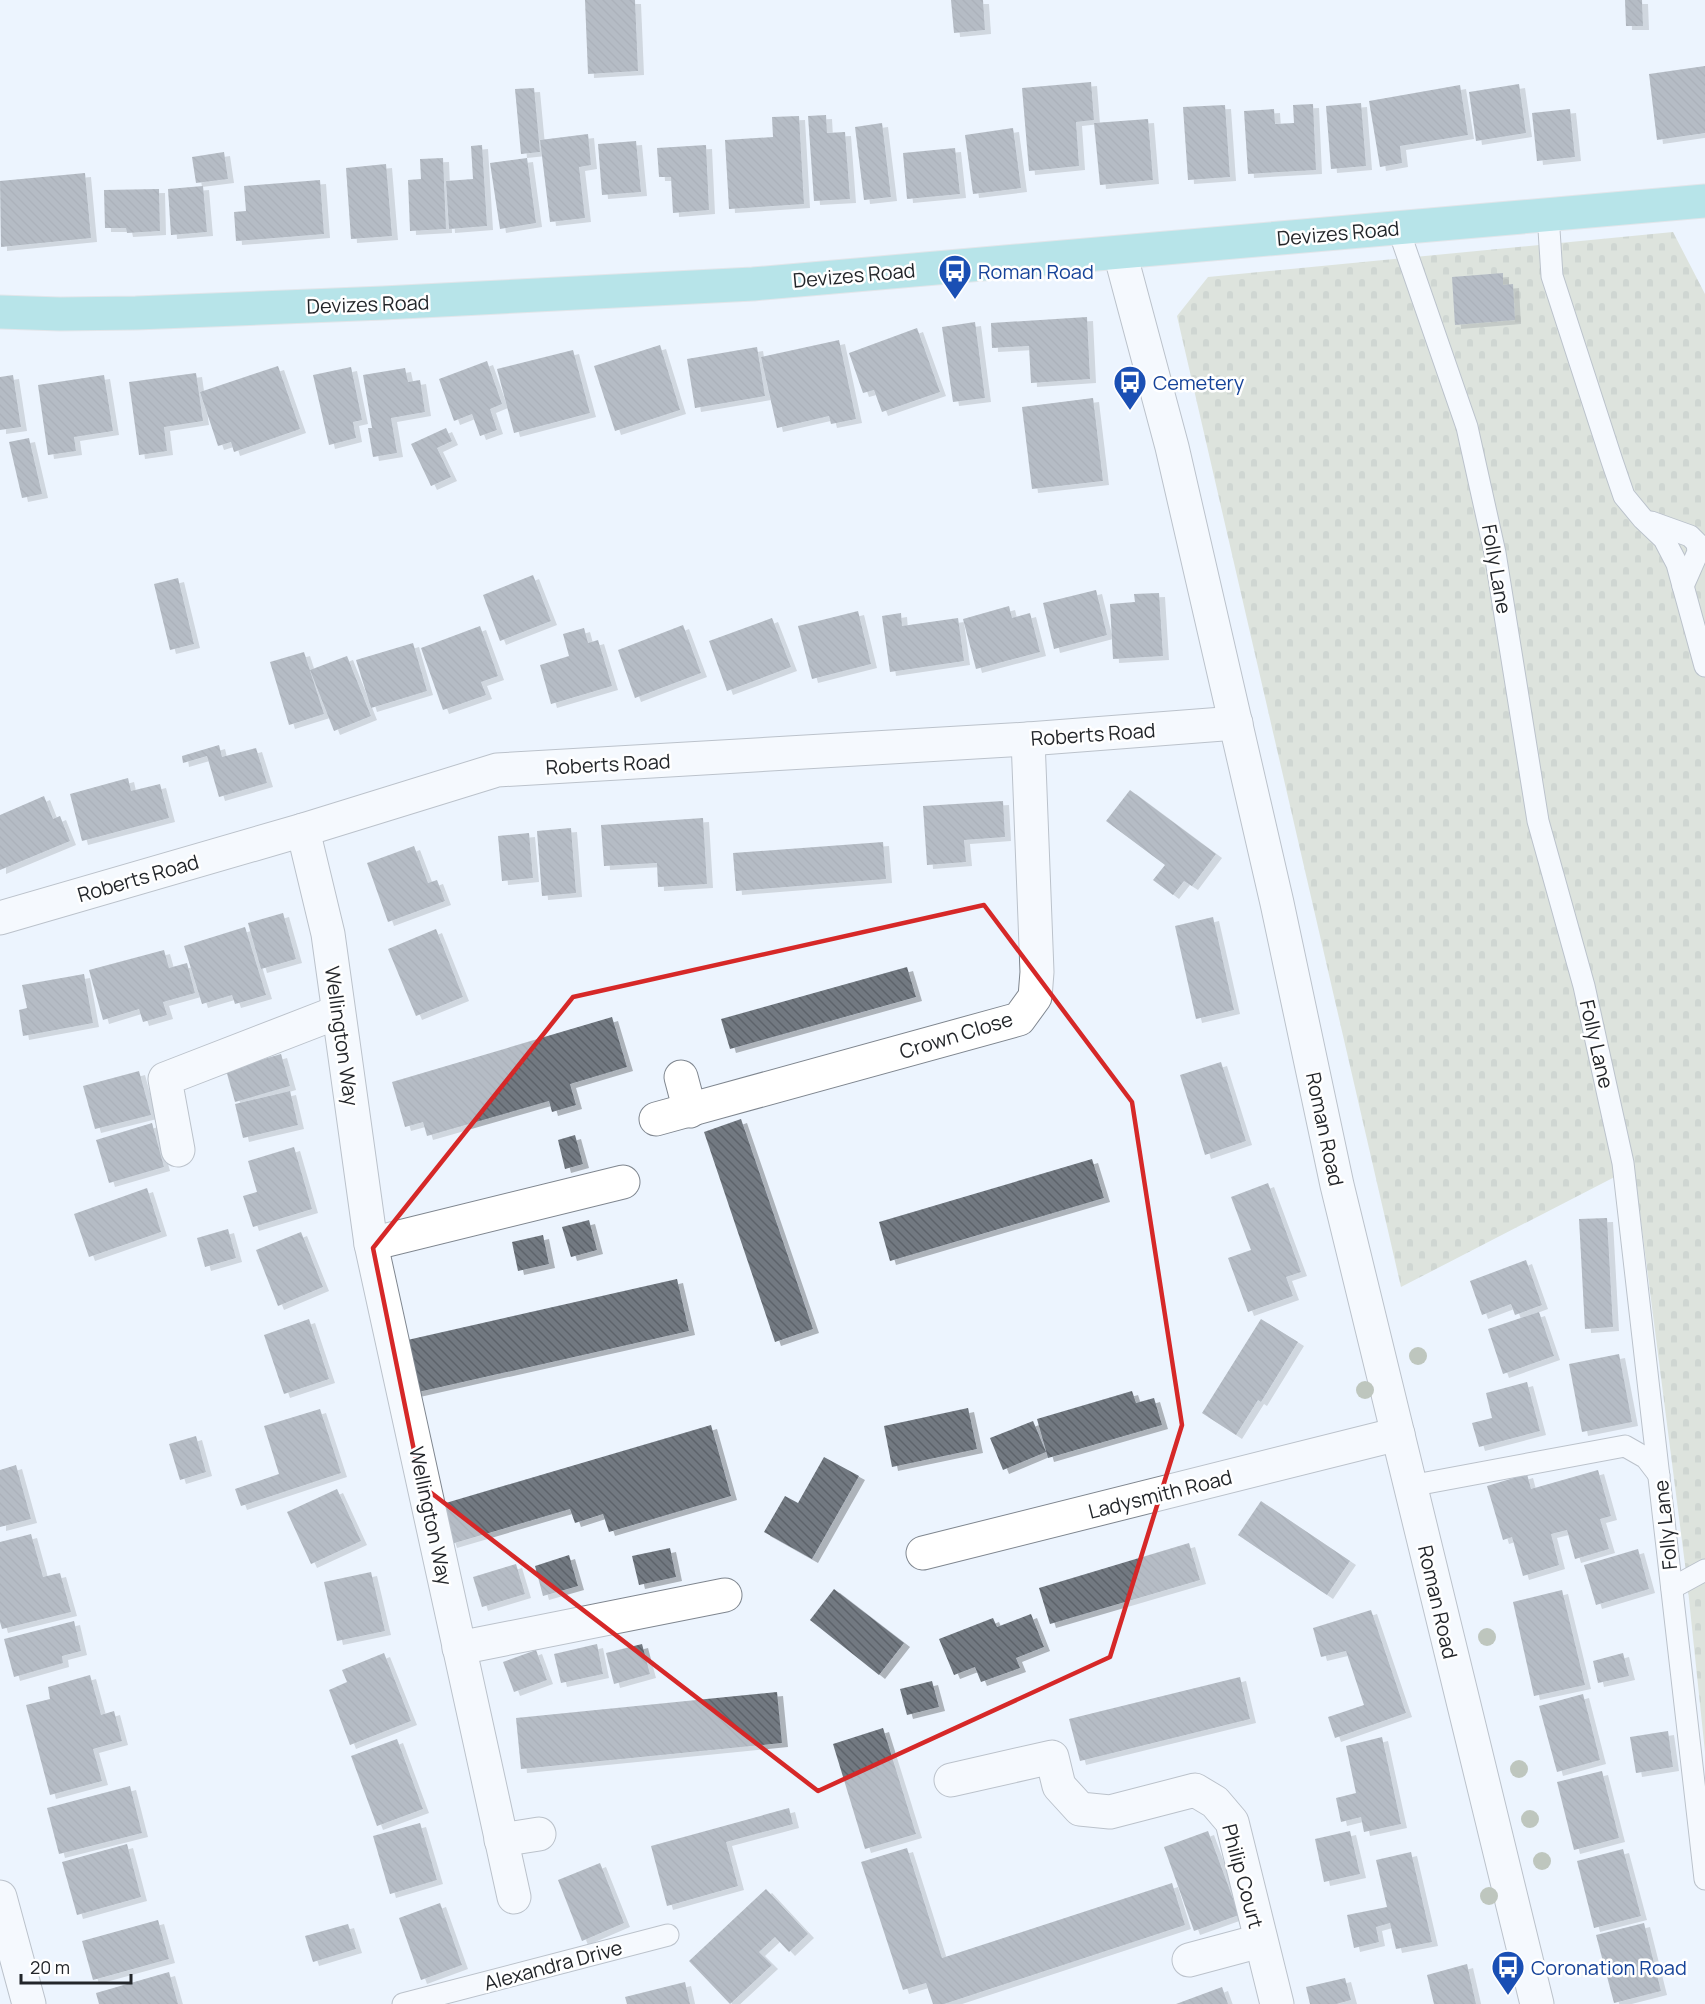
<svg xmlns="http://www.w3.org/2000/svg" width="1705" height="2004" viewBox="0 0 1705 2004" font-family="Manrope,sans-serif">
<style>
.cemetery{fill:url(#cemetery-stones)}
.building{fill:url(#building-back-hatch);filter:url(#shadow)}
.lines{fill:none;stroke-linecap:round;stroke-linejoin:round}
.service-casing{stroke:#7f868f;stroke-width:23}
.minor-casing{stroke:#7f868f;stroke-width:35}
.primary-casing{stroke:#d3d4d4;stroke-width:35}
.service{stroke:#fff;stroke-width:21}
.minor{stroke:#fff;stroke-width:33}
.primary{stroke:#77d0d0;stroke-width:33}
.tree{fill:#868f72}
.marked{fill:none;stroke:#d62828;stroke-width:4.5;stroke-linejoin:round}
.labels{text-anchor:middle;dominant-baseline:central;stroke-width:5;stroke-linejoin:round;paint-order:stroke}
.street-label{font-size:20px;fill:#23262a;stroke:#fff}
.transit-label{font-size:20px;fill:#164399;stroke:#fff;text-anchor:start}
</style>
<defs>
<pattern id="cemetery-stones" width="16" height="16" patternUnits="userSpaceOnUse" patternTransform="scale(1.5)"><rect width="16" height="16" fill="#c9cfb7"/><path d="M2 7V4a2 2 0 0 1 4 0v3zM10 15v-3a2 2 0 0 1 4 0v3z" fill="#acb29e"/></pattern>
<pattern id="building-back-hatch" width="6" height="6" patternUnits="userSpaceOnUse" patternTransform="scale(1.5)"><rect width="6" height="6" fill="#727981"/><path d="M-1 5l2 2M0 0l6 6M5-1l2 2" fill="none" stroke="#5d636a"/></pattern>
<filter id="shadow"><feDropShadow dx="6" dy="4" stdDeviation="0" flood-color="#0004"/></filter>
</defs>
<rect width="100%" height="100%" fill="#ecf4fe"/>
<path class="cemetery" d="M1673 232 1705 294V1752L1687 1580 1634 1167 1401 1287 1177 316 1208 277Z"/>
<g class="building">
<path d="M585 0H635L638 71 588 74Z"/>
<path d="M951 0H983L985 30 954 33Z"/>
<path d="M1625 0H1642L1643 26H1626Z"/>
<path d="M1705 66V133L1657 140 1649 74Z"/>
<path d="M1091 82 1094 120 1076 122 1079 166 1029 171 1022 88Z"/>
<path d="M1519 84 1526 133 1476 141 1469 92Z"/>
<path d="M1460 85 1468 135 1400 146 1402 163 1380 167 1369 101Z"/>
<path d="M534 88 540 152 521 154 515 89Z"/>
<path d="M1361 103 1366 166 1331 169 1326 106Z"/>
<path d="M1313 104 1316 170 1248 174 1244 111 1274 109 1275 124 1294 123 1293 105Z"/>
<path d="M1225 105 1230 177 1188 180 1183 107Z"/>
<path d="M1570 109 1575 157 1537 161 1532 113Z"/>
<path d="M826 115 827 133 845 132 850 199 814 201 808 116Z"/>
<path d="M799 116 804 204 729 209 725 140 773 137 772 117Z"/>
<path d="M1148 119 1153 180 1100 185 1094 123Z"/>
<path d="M882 123 891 197 864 200 855 127Z"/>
<path d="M1013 128 1021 188 973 194 965 135Z"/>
<path d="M588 134 591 165 579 167 585 218 550 222 540 140Z"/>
<path d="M636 141 641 192 602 195 598 144Z"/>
<path d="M482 145 487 226 449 229 446 181 473 179 471 146Z"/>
<path d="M706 145 709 210 673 213 671 177H659L657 148Z"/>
<path d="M955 148 960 194 907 199 903 153Z"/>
<path d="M224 152 228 179 196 183 192 157Z"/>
<path d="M443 158 446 229 410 231 408 180 421 179 420 159Z"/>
<path d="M527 158 536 223 500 229 490 163Z"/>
<path d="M386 164 392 236 351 239 346 168Z"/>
<path d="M85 173 91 238 1 247 0 181Z"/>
<path d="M320 180 324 234 236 241 234 212 246 211 244 186Z"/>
<path d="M203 186 207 232 171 235 168 189Z"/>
<path d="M159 189 160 231 127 233 126 228H105L104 190Z"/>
<path d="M1503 273V285L1513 284 1515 320 1455 325 1452 277Z"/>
<path d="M1087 317 1090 379 1031 383 1029 346 992 348 991 323Z"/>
<path d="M975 322 985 398 953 402 942 327Z"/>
<path d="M917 328 940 392 882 412 874 390 863 393 849 353Z"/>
<path d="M839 340 856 419 831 424 829 416 777 428 761 357Z"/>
<path d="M660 345 680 410 615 431 594 366Z"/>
<path d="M757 347 765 396 695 408 687 359Z"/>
<path d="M573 350 590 413 514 433 497 369Z"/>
<path d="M487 361 502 404 490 409 497 430 480 436 472 414 454 421 439 379Z"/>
<path d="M278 366 300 429 234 452 231 442 218 446 200 392Z"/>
<path d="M351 367 362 420 353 422 356 438 329 445 313 375Z"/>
<path d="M405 368 408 382 420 380 425 412 391 418 397 453 373 457 368 428H372L363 375Z"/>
<path d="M196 373 203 421 164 427 167 451 139 455 129 382Z"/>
<path d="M13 375 21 427 0 430V377Z"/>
<path d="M104 375 113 431 74 437 76 451 48 455 38 385Z"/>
<path d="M1093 398 1103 481 1032 489 1022 407Z"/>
<path d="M446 428 452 441 437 448 451 477 431 486 411 444Z"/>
<path d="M29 438 42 494 22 498 9 442Z"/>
<path d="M533 575 551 621 500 641 483 595Z"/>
<path d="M178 578 194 644 170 650 154 584Z"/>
<path d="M1096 590 1107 635 1054 649 1043 603Z"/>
<path d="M1159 593 1163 656 1113 659 1110 604 1135 602 1134 594Z"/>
<path d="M1009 606 1012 618 1030 613 1040 652 976 669 963 619Z"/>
<path d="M858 611 871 664 812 679 798 626Z"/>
<path d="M901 613 902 626 958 618 964 661 890 672 882 616Z"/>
<path d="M772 618 791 667 727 691 709 641Z"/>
<path d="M683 625 701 673 635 698 618 650Z"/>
<path d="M480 626 498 676 481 682 486 695 443 710 421 648Z"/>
<path d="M584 628 588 643 598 640 612 686 551 704 540 665 569 656 563 634Z"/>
<path d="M413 643 427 691 371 708 356 660Z"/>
<path d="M304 652 324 714 289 725 270 662Z"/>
<path d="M347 656 371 716 334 731 310 670Z"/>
<path d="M219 745 222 757 256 748 267 783 219 797 207 756 183 763 182 756Z"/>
<path d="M128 778 131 791 160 784 169 818 82 841 70 794Z"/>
<path d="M1130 790 1216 854 1192 886 1184 881 1173 895 1153 880 1165 865 1106 821Z"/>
<path d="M44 796 53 819 60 816 70 841 0 870V815Z"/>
<path d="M1003 801 1005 837 964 840 966 862 927 865 923 806Z"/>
<path d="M703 818 707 884 658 887 657 863 604 866 601 825Z"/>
<path d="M571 828 576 893 542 896 537 831Z"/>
<path d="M529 833 533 878 502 881 498 836Z"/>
<path d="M883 842 886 879 736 891 733 853Z"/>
<path d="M414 846 428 883 437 880 445 901 388 922 367 863Z"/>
<path d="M283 913 296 959 261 969 248 923Z"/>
<path d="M1213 917 1234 1010 1196 1019 1175 926Z"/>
<path d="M245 927 266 995 235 1004 232 995 202 1004 184 946Z"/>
<path d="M436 929 463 997 416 1016 388 949Z"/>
<path d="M164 950 169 968 187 963 195 993 163 1002 167 1015 143 1022 139 1009 103 1020 89 970Z"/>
<path d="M907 967 916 997 730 1049 721 1019Z"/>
<path d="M84 974 93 1023 23 1036 19 1010 27 1008 22 985Z"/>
<path d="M612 1017 627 1067 570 1084 576 1105 552 1112 549 1101 427 1136 423 1122 405 1127 392 1082Z"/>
<path d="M281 1054 290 1086 235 1102 226 1070Z"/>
<path d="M1221 1062 1246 1141 1205 1155 1180 1075Z"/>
<path d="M139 1071 151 1115 95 1129 83 1086Z"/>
<path d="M290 1091 298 1125 243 1138 235 1104Z"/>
<path d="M741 1119 813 1329 775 1342 704 1132Z"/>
<path d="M152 1123 164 1167 109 1183 96 1140Z"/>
<path d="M575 1135 583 1164 565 1169 558 1140Z"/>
<path d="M294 1147 312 1209 253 1227 243 1196 257 1192 248 1161Z"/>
<path d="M1092 1159 1104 1198 890 1261 879 1222Z"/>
<path d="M1268 1183 1301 1272 1286 1277 1293 1296 1248 1312 1228 1258 1251 1250 1231 1197Z"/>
<path d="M147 1188 161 1232 89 1257 74 1214Z"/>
<path d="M1607 1218 1613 1327 1585 1329 1579 1219Z"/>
<path d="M589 1220 597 1250 571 1257 562 1227Z"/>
<path d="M228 1229 236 1258 205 1267 197 1238Z"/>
<path d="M301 1232 323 1287 278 1306 256 1250Z"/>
<path d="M543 1235 549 1264 518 1271 512 1242Z"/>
<path d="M1526 1260 1542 1305 1515 1315 1511 1304 1482 1315 1470 1281Z"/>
<path d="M677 1279 689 1331 414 1393 403 1341Z"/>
<path d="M1539 1312 1554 1356 1503 1374 1488 1329Z"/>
<path d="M309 1319 329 1379 284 1394 264 1335Z"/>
<path d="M1261 1319 1298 1342 1261 1402 1258 1400 1236 1435 1202 1413Z"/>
<path d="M1619 1354 1632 1422 1582 1432 1569 1364Z"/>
<path d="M1527 1382 1540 1431 1479 1447 1472 1423 1492 1418 1486 1393Z"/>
<path d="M1132 1391 1136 1403 1154 1398 1162 1425 1048 1458 1037 1419Z"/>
<path d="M968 1408 977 1449 892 1467 884 1426Z"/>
<path d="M320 1409 341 1473 241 1506 235 1489 279 1474 264 1426Z"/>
<path d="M1033 1421 1046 1452 1003 1470 990 1438Z"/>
<path d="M711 1425 731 1496 609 1532 603 1514 575 1523 570 1509 451 1544 439 1505Z"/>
<path d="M196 1436 206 1472 180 1480 169 1444Z"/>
<path d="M824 1457 859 1476 812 1559 764 1532 785 1496 798 1503Z"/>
<path d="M16 1465 31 1519 0 1527V1470Z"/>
<path d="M1598 1470 1611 1516 1600 1519 1609 1549 1575 1559 1567 1530 1551 1534 1559 1565 1523 1576 1512 1537 1503 1540 1487 1486 1527 1474 1531 1489Z"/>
<path d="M337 1489 361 1541 311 1564 287 1512Z"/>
<path d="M1261 1501 1350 1561 1327 1595 1238 1535Z"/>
<path d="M31 1534 43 1577 60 1573 71 1612 2 1629 0 1622V1542Z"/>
<path d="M1189 1543 1200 1580 1050 1624 1039 1588Z"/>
<path d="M670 1548 676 1577 639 1585 632 1556Z"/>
<path d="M1638 1549 1649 1589 1596 1605 1584 1565Z"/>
<path d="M569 1555 578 1586 543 1596 535 1566Z"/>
<path d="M516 1564 525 1594 482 1607 473 1577Z"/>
<path d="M371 1572 385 1631 337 1641 324 1582Z"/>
<path d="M834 1589 904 1643 879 1675 810 1620Z"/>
<path d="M1562 1590 1585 1685 1534 1696 1513 1602Z"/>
<path d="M1371 1610 1406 1713 1335 1738 1328 1717 1364 1705 1346 1651 1321 1657 1313 1628Z"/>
<path d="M1031 1614 1044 1647 1016 1658 1020 1668 981 1682 975 1667 954 1675 939 1639 993 1618 997 1627Z"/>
<path d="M74 1621 81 1651 62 1656 63 1663 14 1677 4 1639Z"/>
<path d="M597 1644 603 1674 561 1683 554 1654Z"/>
<path d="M642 1644 650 1674 614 1684 606 1653Z"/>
<path d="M536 1650 547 1680 514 1692 503 1662Z"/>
<path d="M384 1653 411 1721 350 1745 329 1690 347 1682 342 1670Z"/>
<path d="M1623 1653 1629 1676 1598 1683 1593 1661Z"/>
<path d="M90 1675 101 1715 114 1711 122 1741 93 1749 102 1781 50 1795 26 1705 50 1699 48 1687Z"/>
<path d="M1240 1677 1250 1719 1080 1761 1069 1719Z"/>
<path d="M932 1681 939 1707 907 1715 900 1689Z"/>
<path d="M777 1692 782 1743 521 1769 516 1718Z"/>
<path d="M1583 1694 1600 1760 1557 1772 1539 1706Z"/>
<path d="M883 1728 916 1834 865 1849 833 1744Z"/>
<path d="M1668 1731 1673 1767 1636 1773 1630 1737Z"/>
<path d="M1382 1737 1401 1824 1364 1832 1361 1817 1341 1822 1336 1798 1356 1793 1346 1746Z"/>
<path d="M397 1739 423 1809 377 1826 351 1756Z"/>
<path d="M1602 1771 1619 1838 1574 1850 1557 1782Z"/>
<path d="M130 1786 142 1833 59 1854 47 1808Z"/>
<path d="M789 1808 793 1824 726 1842 738 1886 667 1906 651 1846Z"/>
<path d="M420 1823 437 1880 390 1894 373 1836Z"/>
<path d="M1208 1831 1239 1915 1194 1931 1164 1847Z"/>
<path d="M1350 1831 1360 1874 1324 1882 1315 1839Z"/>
<path d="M127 1844 141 1897 77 1915 62 1862Z"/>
<path d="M907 1848 942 1958 1172 1883 1185 1925 944 2004H933L926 1983 903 1990 861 1862Z"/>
<path d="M1623 1849 1641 1916 1594 1928 1577 1861Z"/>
<path d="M1411 1852 1432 1942 1396 1949 1390 1923 1376 1927 1379 1942 1354 1948 1347 1915 1387 1907 1376 1860Z"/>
<path d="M600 1863 624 1923 582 1941 558 1880Z"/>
<path d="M766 1889 808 1934 789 1952 775 1937 759 1952 772 1965 730 2004 689 1961Z"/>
<path d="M440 1903 462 1965 421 1980 399 1918Z"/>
<path d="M158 1920 169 1959 93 1980 82 1941Z"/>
<path d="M1644 1923 1661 1991 1614 2003 1596 1935Z"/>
<path d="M348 1924 356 1949 313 1962 305 1936Z"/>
<path d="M1467 1964 1476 2004H1434L1427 1975Z"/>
<path d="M169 1972 178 2004H99L96 1993Z"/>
<path d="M1345 1978 1351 2000 1336 2004H1310L1306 1987Z"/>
<path d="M685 1982 690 2004H627L625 1997Z"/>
<path d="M1222 1987 1228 2004H1176Z"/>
</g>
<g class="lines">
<defs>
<g id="service">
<path d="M1548 214 1552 276 1612 461 1624 496 1643 519 1664 539 1677 564 1705 666"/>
<path d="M1398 228 1467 427 1495 553 1538 821 1584 986 1623 1163 1705 1879"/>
<path d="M1651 522 1690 536 1697 543 1698 552 1683 586"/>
<path d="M1410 1486 1625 1446 1646 1458 1659 1475"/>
<path d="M1672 1588 1705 1570"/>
<path d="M403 2004 668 1935"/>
</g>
<g id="minor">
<path d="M1120 253 1172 447 1277 903 1337 1185 1537 2004"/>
<path d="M303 830 328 934 371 1244 514 1897"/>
<path d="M0 918 303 830 497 770 1028 739 1236 723"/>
<path d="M681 1077 690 1111"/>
<path d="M656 1119 1019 1019 1035 997 1037 972 1028 739"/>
<path d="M178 1150 165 1079 338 1012"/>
<path d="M371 1244 623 1182"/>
<path d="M923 1553 1398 1434"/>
<path d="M459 1648 725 1595"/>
<path d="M951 1780 1052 1757 1059 1786 1080 1809 1110 1812 1195 1790 1215 1802 1232 1822 1277 2004"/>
<path d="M501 1840 539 1834"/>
<path d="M0 1897 29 2004"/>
<path d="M1189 1960 1260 1941"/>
</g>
<path id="primary" d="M0 312 60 314 136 313 383 303 753 284 1705 201"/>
</defs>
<use href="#service" class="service-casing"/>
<use href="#minor" class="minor-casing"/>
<use href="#primary" class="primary-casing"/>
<use href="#service" class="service"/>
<use href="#minor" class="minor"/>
<use href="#primary" class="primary"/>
</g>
<g class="tree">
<circle cx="1418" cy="1356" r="9"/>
<circle cx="1365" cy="1390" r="9"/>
<circle cx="1487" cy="1637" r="9"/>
<circle cx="1519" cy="1769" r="9"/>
<circle cx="1530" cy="1819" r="9"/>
<circle cx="1542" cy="1861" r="9"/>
<circle cx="1489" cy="1896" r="9"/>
</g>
<path d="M0 0H1705V2004H0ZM984 905 1132 1102 1182 1425 1110 1657 818 1791 421 1485 373 1248 573 997Z" fill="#ecf4fe" fill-opacity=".55" fill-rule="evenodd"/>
<path class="marked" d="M984 905 1132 1102 1182 1425 1110 1657 818 1791 421 1485 373 1248 573 997Z"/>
<defs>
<symbol id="bus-pin" viewBox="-11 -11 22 30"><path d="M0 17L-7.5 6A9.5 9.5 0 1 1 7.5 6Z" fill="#1a4fb4" stroke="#fff"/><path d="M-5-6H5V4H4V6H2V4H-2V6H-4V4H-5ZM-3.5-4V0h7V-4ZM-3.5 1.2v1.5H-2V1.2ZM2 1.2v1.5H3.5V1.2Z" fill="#fff"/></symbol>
</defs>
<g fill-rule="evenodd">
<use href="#bus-pin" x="936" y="252" width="38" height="52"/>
<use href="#bus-pin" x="1111" y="363" width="38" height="52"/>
<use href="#bus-pin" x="1489" y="1948" width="38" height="52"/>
</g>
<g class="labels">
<g class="street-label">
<text transform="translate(1338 233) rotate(-5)">Devizes Road</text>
<text transform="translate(854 275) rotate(-5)">Devizes Road</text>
<text transform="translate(368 304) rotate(-2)">Devizes Road</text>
<text transform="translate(1497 569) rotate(80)">Folly Lane</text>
<text transform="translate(1093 734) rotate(-4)">Roberts Road</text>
<text transform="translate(608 764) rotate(-3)">Roberts Road</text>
<text transform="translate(138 878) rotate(-16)">Roberts Road</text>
<text transform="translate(956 1035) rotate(-17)">Crown Close</text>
<text transform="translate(342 1036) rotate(82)">Wellington Way</text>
<text transform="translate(1597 1044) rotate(77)">Folly Lane</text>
<text transform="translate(1325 1129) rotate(78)">Roman Road</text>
<text transform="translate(1160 1494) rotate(-14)">Ladysmith Road</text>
<text transform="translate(431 1516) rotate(78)">Wellington Way</text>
<text transform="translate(1665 1525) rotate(-96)">Folly Lane</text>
<text transform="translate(1438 1602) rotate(77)">Roman Road</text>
<text transform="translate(1243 1876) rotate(75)">Philip Court</text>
<text transform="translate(553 1965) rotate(-15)">Alexandra Drive</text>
</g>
<g class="transit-label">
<text x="978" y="271">Roman Road</text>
<text x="1153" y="382">Cemetery</text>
<text x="1531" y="1967">Coronation Road</text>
</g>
</g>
<path d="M21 1974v9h110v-9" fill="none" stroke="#23262a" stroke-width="3"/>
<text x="30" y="1974" font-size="18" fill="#23262a" stroke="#ffffff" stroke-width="4.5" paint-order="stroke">20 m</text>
</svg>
